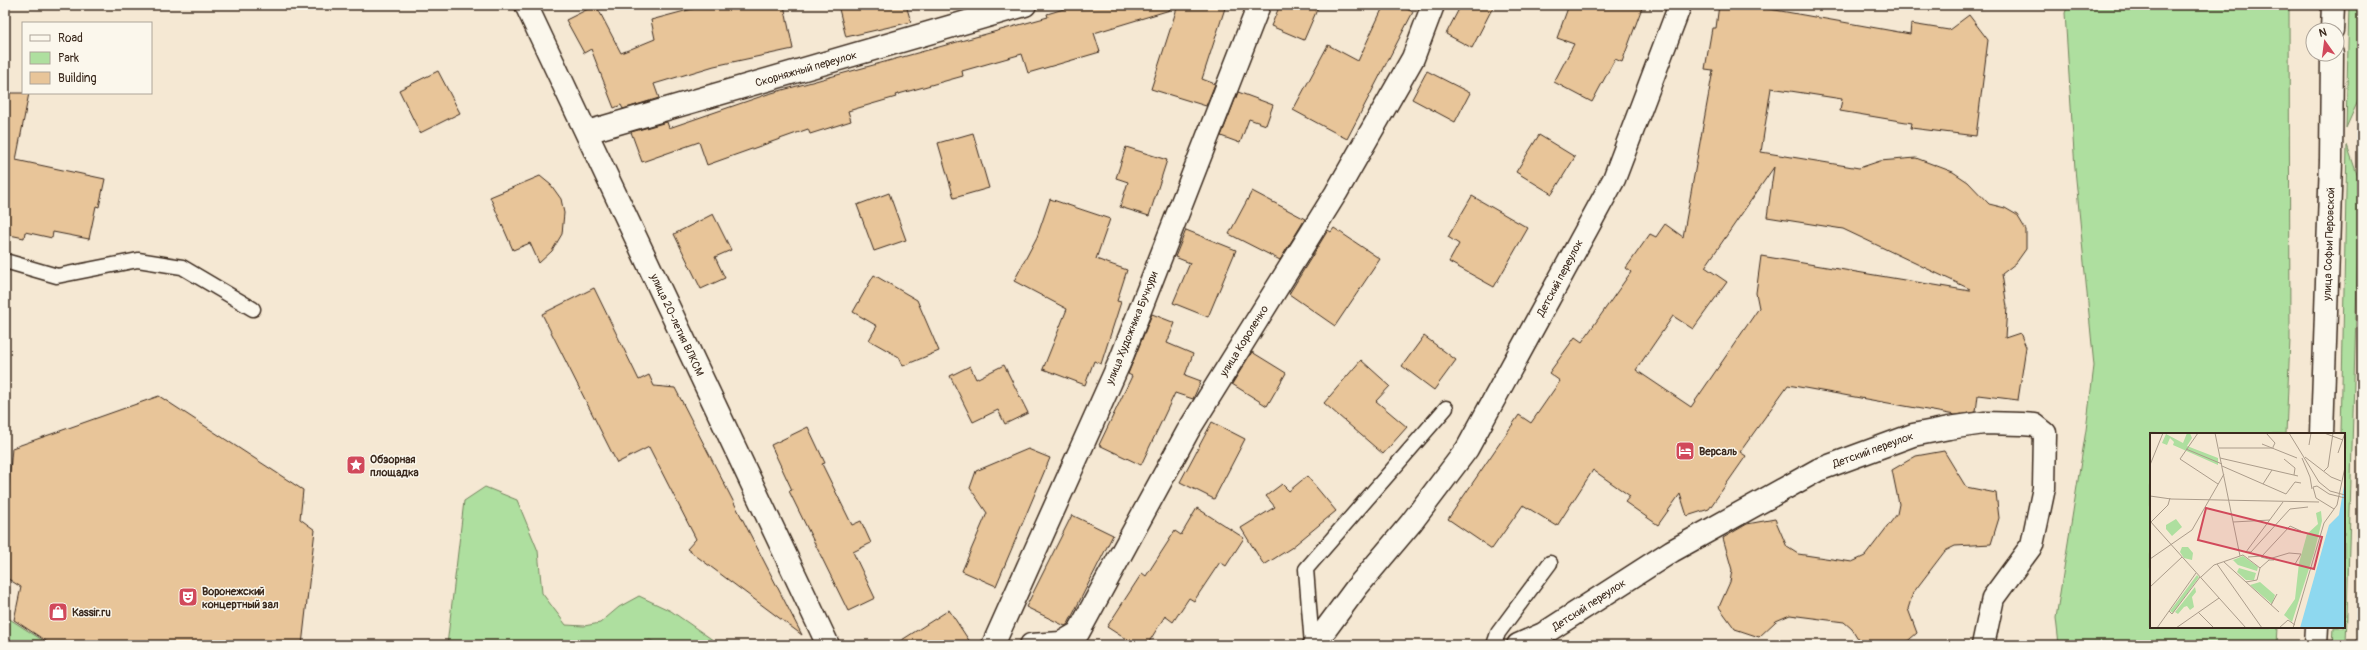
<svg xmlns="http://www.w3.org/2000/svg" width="2367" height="650" viewBox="0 0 2367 650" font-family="Pangolin,sans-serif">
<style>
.green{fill:#aedf9f;stroke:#74845e}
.building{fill:#e8c599;stroke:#3b2a1e;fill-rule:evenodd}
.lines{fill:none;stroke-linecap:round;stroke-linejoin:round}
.lane-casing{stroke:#3b2a1e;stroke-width:17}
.street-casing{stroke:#3b2a1e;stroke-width:25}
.secondary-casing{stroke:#3b2a1e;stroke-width:25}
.lane{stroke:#fbf7ec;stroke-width:14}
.street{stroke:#fbf7ec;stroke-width:22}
.secondary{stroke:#fbf7ec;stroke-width:22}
.labels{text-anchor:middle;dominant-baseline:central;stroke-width:3;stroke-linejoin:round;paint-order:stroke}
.street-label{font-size:11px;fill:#3b2a1e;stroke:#fbf7ec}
.poi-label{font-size:11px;font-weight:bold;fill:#3b2a1e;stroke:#fbf7ec;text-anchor:start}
.inset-road{fill:none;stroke:#ab9c8b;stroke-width:1}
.view{fill:#d1495b;fill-opacity:0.15;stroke:#d1495b;stroke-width:2}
.inset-edge{fill:none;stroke:#3b2a1e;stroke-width:2}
</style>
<rect width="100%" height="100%" fill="#f5e8d3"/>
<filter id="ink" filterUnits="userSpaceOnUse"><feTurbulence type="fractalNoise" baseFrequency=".025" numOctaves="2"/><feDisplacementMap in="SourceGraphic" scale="8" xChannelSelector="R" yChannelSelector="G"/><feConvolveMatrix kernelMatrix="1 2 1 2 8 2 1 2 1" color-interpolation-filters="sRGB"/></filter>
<g filter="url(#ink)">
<g class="green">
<path d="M2068 5H2289L2290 339 2286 434H2151V627H2278L2277 645H2059L2056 618 2086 430 2094 366 2075 169 2065 13Z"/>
<path d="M2349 5H2362V92L2346 128Z"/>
<path d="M2347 145 2360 183 2346 645H2333L2334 627H2344V434H2341Z"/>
<path d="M485 487 517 500 538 551 542 593 566 625 584 626 600 623 619 607 639 596 671 611 720 645H659L650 640 636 645H447L464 501Z"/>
<path d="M5 616 50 645H5Z"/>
</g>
<g class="building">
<path d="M596 5 621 53 655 39 651 20 707 5H784L793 49 714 66 654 84 659 98 623 109 621 105 614 108 591 49 584 53 566 20Z"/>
<path d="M838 5H906L911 22 846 37Z"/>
<path d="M1077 5H1169L1170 10 1094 33 1100 52 1028 73 1022 54 962 71 963 76 895 95 896 97 848 111 851 121 810 134 808 129 707 165 699 142 642 162 631 132 667 122 669 128 768 94 1048 17 1047 14Z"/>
<path d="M1178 5H1226L1202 79 1215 84 1206 106 1151 89Z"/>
<path d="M1280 5H1319L1304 40 1271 26Z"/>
<path d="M1384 5H1398L1413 12 1347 139 1293 110 1328 45 1358 61Z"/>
<path d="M1461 5H1494L1472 48 1446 34Z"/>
<path d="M1569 5H1643L1622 62 1615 59 1592 102 1554 82 1574 44 1557 38Z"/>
<path d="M1719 5H1747L1910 34 1911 24 1949 30 1969 15 1988 40 1976 136 1911 128 1912 123 1840 111 1842 99 1771 88 1761 152 1859 168 1880 161 1916 158 1953 172 1968 182 1989 204 2005 208 2017 215 2026 230V249L2016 263 2002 274 2007 307 2005 338 2020 333 2026 347 2018 400 1978 395 1976 412 1955 415 1788 385 1740 452 1746 456 1709 509 1687 516 1680 494 1658 525 1625 502 1630 496 1593 470 1557 526 1523 505 1492 549 1448 519 1519 415 1531 423 1560 381 1549 373 1575 337 1582 342 1631 272 1626 268 1650 234 1656 237 1665 224 1683 237 1713 70 1705 69 1712 28H1716ZM1774 167 1767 217 1843 229 1970 289V291L1761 256 1756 293 1759 308 1691 407 1636 370 1673 316 1693 329 1727 282 1705 267Z"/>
<path d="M438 71 460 113 420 133 399 90Z"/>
<path d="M1427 71 1470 93 1455 122 1412 99Z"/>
<path d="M1238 92 1273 105 1266 125 1249 119 1240 143 1221 136Z"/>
<path d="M5 93H29L16 160 105 179 99 207 96 206 89 239 53 232 52 238 25 232 24 238 5 234Z"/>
<path d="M973 133 989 188 954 198 938 143Z"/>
<path d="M1539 135 1575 157 1552 194 1516 172Z"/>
<path d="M1126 147 1167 160 1149 216 1120 207 1128 182 1116 178Z"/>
<path d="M540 176 551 185 561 199 564 213 562 234 552 251 539 263 530 243 513 250 490 197Z"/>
<path d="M1252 191 1305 219 1280 260 1229 234Z"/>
<path d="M889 193 906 240 874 251 857 205Z"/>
<path d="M1472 196 1528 228 1494 287 1449 262 1459 244 1448 237Z"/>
<path d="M1050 199 1110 219 1096 259 1127 270 1117 301 1121 302 1101 364 1094 361 1085 385 1043 369 1067 309 1014 281 1037 237Z"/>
<path d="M713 214 731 250 715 257 725 278 701 289 674 234Z"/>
<path d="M1334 228 1380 259 1335 326 1289 294 1328 230 1331 232Z"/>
<path d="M1186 230 1236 250 1208 317 1173 303 1190 263 1175 257Z"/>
<path d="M874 275 917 300 939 351 903 366 899 357 869 340 877 326 853 312Z"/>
<path d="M594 288 639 380 649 375 654 386 675 388 802 635 687 549 696 539 649 447 617 463 542 314Z"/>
<path d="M1152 314 1175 323 1167 343 1193 354 1185 375 1201 381 1193 399 1175 393 1141 465 1099 445 1132 376 1128 374Z"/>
<path d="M1424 336 1456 360 1434 390 1402 366Z"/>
<path d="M1252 352 1286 373 1267 406 1232 384Z"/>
<path d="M1361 360 1390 386 1376 401 1407 427 1383 454 1324 403Z"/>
<path d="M1004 365 1028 413 1005 424 998 410 973 422 950 376 970 366 976 379Z"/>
<path d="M159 396 303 490 300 519 315 530 302 645H52L14 620 21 587 5 577V526L12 448Z"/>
<path d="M1212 422 1245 439 1214 499 1180 482Z"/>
<path d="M808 427 825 463 822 464 852 525 861 521 871 543 853 552 875 598 848 611 789 491 792 490 771 445Z"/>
<path d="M1028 449 1050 458 996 586 962 571 987 513 970 488 976 471Z"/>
<path d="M1944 451 1966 487 1996 493 1999 518 1991 544 1955 546 1945 551 1913 593 1908 609 1917 633 1903 645H1862L1852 629 1844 622 1790 615 1776 621 1759 637 1735 629 1719 607 1730 582 1732 570 1723 538 1747 524 1775 519 1787 547 1798 554 1852 562 1865 556 1897 514 1899 504 1892 470 1916 456Z"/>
<path d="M1307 476 1336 511 1291 548 1264 565 1241 528 1275 507 1266 496 1282 484 1289 491Z"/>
<path d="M1197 508 1244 538 1226 566 1220 562 1194 601 1189 598 1173 622 1165 616 1147 645H1135L1107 627 1142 573 1146 576 1175 531 1181 535Z"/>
<path d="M1072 515 1113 535 1068 624 1065 626 1026 607Z"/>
<path d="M949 610 972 645H894Z"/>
</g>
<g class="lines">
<defs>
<g id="lane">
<path d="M5 261 57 276 138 260 182 267 253 309"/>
<path d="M1312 645 1306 569 1446 408"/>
<path d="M1494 645 1498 633 1550 563"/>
</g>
<g id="street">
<path d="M587 132 1025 5"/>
<path d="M993 645 1121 359 1259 5"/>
<path d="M1031 645 1061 643 1078 633 1188 431 1336 193 1413 58 1433 5"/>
<path d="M1314 645 1357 587 1411 523 1467 449 1614 179 1680 5"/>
<path d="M1518 645 1543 634 1672 551 1818 470 1913 435 1949 428 1984 423 2022 424 2035 425 2045 433 2044 488 2032 545 1993 598 1983 645"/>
</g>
<g id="secondary">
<path d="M526 5 828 645"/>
<path d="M2332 30 2333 5"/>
<path d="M2322 434 2331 160 2332 54"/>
<path d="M2316 645 2317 627"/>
</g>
</defs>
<use href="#lane" class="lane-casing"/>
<use href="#street" class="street-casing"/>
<use href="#secondary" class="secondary-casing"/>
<use href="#lane" class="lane"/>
<use href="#street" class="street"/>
<use href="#secondary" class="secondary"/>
</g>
</g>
<defs>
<symbol id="hotel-square" viewBox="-11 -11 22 22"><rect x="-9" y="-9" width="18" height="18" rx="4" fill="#d1495b" stroke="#fbf7ec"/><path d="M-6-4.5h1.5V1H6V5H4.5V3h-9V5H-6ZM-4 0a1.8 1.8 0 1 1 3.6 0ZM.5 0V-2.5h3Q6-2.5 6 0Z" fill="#fff"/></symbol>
<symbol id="sight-square" viewBox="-11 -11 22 22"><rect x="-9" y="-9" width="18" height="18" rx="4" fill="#d1495b" stroke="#fbf7ec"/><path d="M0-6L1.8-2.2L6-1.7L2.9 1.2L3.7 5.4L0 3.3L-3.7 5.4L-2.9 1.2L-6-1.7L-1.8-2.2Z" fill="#fff"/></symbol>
<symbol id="theatre-square" viewBox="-11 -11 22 22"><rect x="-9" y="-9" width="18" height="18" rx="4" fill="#d1495b" stroke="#fbf7ec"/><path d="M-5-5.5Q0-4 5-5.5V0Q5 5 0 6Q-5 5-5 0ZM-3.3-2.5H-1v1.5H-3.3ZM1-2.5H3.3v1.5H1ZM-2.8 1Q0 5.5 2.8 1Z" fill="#fff"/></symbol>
<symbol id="shop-square" viewBox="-11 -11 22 22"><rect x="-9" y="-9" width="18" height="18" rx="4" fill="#d1495b" stroke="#fbf7ec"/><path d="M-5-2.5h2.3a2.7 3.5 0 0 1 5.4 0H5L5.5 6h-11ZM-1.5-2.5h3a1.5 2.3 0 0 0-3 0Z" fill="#fff"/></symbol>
</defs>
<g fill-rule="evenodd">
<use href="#hotel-square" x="1674" y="440" width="22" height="22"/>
<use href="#sight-square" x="345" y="454" width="22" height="22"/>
<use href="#theatre-square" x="177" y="586" width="22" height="22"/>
<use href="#shop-square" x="47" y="601" width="22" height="22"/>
</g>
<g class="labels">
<g class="street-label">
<text transform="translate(806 69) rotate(-16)">Скорняжный переулок</text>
<text transform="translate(2329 244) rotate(-88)">улица Софьи Перовской</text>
<text transform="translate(1560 278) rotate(-62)">Детский переулок</text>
<text transform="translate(677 325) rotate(65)">улица 20-летия ВЛКСМ</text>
<text transform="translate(1132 328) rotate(-68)">улица Художника Бучкури</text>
<text transform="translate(1244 341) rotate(-58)">улица Короленко</text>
<text transform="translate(1873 450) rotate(-20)">Детский переулок</text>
<text transform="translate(1589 605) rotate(-33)">Детский переулок</text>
</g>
<g class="poi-label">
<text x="1699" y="451">Версаль</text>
<text x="370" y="459">Обзорная<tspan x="370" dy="13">площадка</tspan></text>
<text x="202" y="591">Воронежский<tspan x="202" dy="13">концертный зал</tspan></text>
<text x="72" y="612">Kassir.ru</text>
</g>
</g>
<g transform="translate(2150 433)">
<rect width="195" height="195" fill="#f5e8d3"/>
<path d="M37 0H40L42 5 37 13 68 25V32L23 12 24 9 20 5 17 12 12 10 16 1 33 10ZM171 78 172 88 164 120 142 189 134 182 145 166 149 130 157 101 168 91 166 80ZM26 86 32 94 22 103 16 96V92ZM32 114H38L43 120 42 127 34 125 30 119ZM93 123 108 134 107 138 88 132 83 127 78 129ZM89 135 106 140 104 147H96L87 139ZM47 142 49 144 23 180 20 178ZM110 149 125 162 122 171 100 152ZM45 154 46 159 42 164 44 174 40 177 37 173 34 174 28 181 25 179Z" fill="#aedf9f"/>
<path d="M195 47V195H150L179 92 189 82Z" fill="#8ed8ef"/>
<path class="inset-road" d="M48 0 30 26 68 51M65 0 90 123M116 0 125 10 123 14M139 0 169 49 180 58 195 62M174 0 193 7M112 11 147 25M159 12 161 0M69 15H124M36 16 72 31M188 20 195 0M155 24 181 44 191 48M70 25 148 43M152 25 160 44 162 56M134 26 145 35 144 42M0 32 13 0M72 33 136 61 145 49 151 50M174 38 178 34 183 0M113 51 122 37M0 63 21 66 169 69M184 76 166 65 163 54 167 53 179 61 195 65M0 88 96 195M1 89 18 72 20 65M83 89 120 87M96 119H101L140 76 158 74M96 119 133 69M98 124 112 123 140 93 151 98M111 124 119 126 139 120 151 121 145 131M0 126 42 97 74 41M74 129 129 179M67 131 112 195M51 144 64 132 93 122 110 135M96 149 107 147 110 135 119 127H124M0 154 32 124M121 172 127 161M19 178 22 181 50 144M48 179 64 195M7 195 46 140M26 195 69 165M129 195 138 187 145 192M143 195 174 90 187 72 195 34"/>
<path class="view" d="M56 75 172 104 164 136 48 107Z"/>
<rect width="195" height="195" class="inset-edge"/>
</g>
<rect width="2367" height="650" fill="none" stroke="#fbf7ec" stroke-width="20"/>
<rect x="10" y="10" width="2347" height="630" fill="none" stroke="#3b2a1e" stroke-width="1.5" filter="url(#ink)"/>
<rect x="22" y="22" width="130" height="72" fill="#fbf7ec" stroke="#aea59a"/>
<rect x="30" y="35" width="20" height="6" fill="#fbf7ec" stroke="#aea59a"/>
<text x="58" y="42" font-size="12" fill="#3b2a1e">Road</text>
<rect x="30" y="52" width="20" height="12" fill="#aedf9f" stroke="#aea59a"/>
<text x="58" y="62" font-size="12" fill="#3b2a1e">Park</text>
<rect x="30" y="72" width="20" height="12" fill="#e8c599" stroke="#aea59a"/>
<text x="58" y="82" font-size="12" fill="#3b2a1e">Building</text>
<g transform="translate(2325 42) rotate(346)"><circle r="19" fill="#fbf7ec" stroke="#aea59a"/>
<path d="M0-3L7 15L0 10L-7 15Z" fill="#d1495b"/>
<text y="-6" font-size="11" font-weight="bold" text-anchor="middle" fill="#3b2a1e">N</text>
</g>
</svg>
